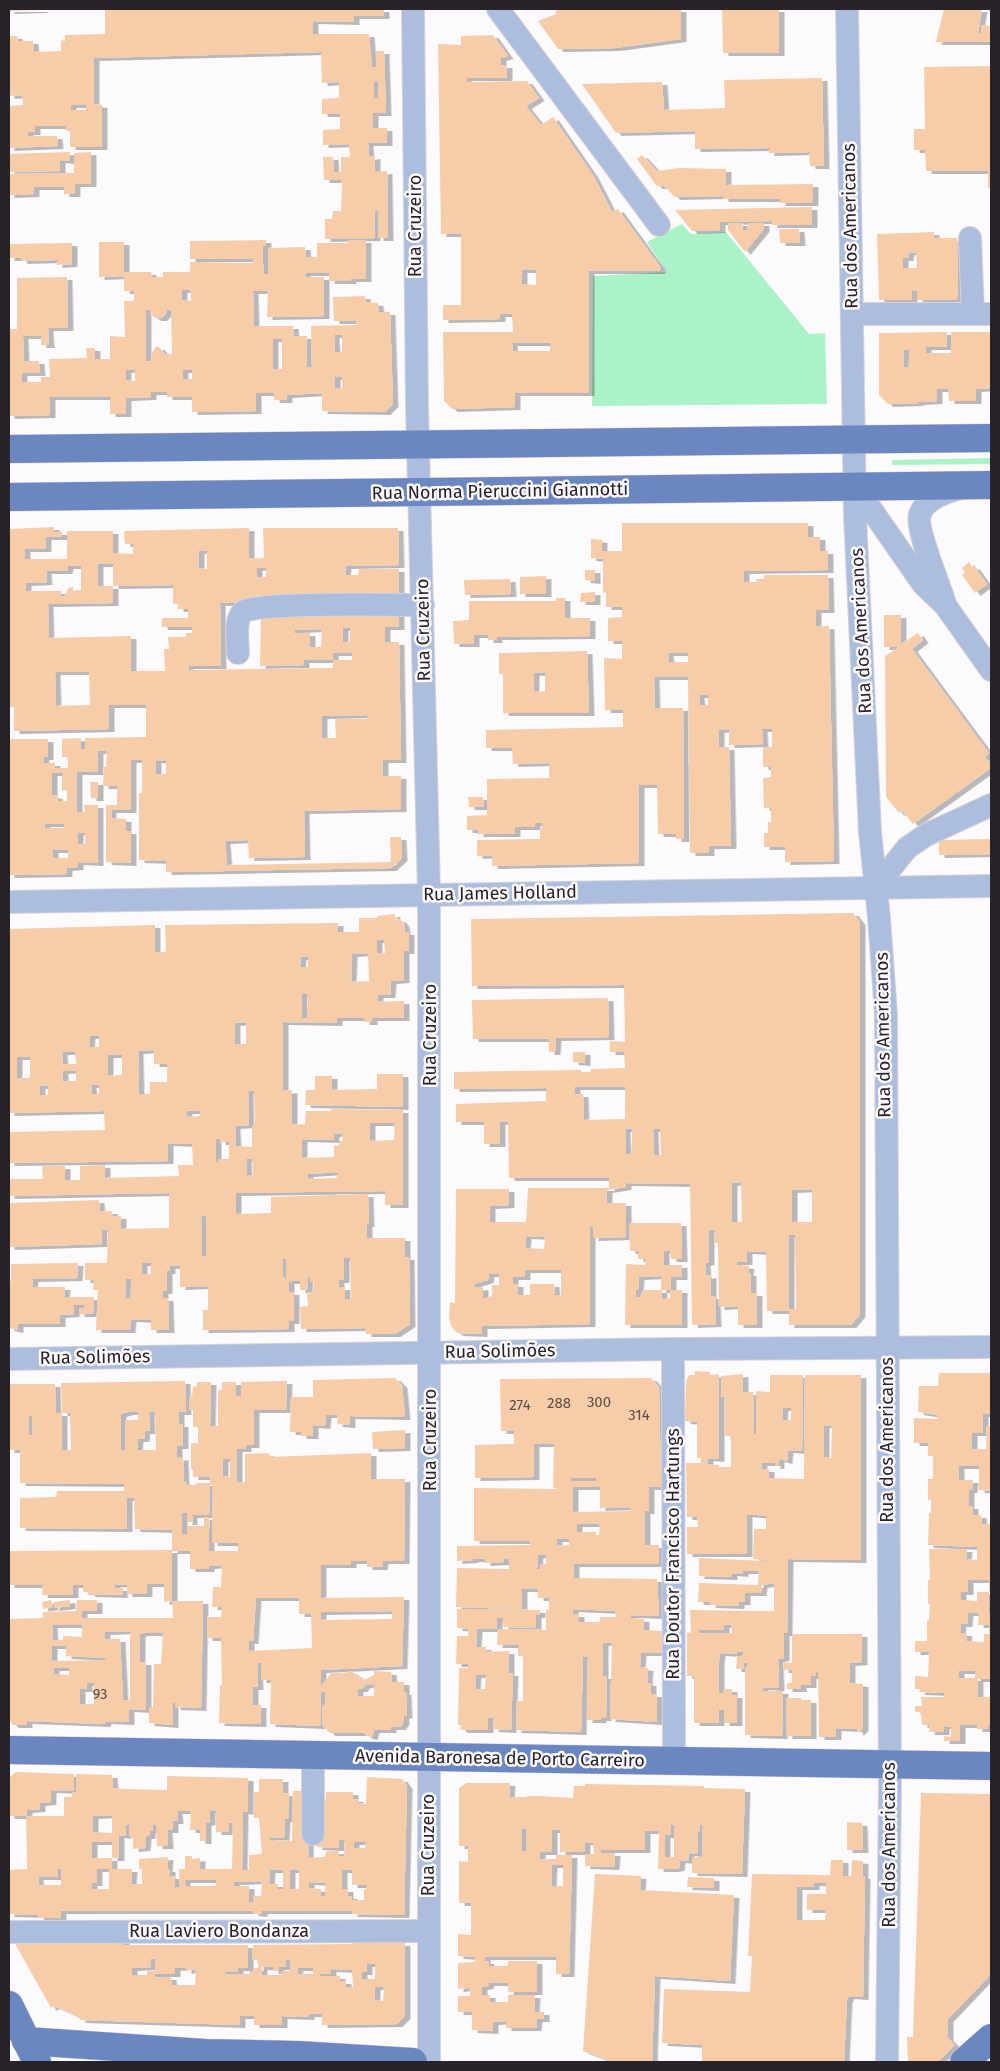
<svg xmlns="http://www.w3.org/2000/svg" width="1000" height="2071" viewBox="0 0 1000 2071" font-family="'Fira Sans',sans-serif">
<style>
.green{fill:#abf2c9}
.building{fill:#f6cda8;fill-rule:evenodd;filter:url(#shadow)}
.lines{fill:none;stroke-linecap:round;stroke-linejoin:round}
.minor-casing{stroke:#d7d3d7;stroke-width:24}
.major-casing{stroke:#d7d3d7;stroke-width:29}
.minor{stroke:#acbdde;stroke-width:22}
.major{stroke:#6a87c2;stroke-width:28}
.labels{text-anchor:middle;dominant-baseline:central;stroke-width:5;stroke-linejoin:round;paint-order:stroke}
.number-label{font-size:15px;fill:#5c4e48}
.street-label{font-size:18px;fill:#282328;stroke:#fdfafd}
</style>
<defs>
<filter id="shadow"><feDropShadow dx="5.5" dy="3" stdDeviation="0" flood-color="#0004"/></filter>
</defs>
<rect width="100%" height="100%" fill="#fdfafd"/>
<g class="green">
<path d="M682 224 691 234 726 232 809 334 825 333 827 404 592 406 593 276 667 272 647 242Z"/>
<path d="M991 458V464L892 465V460Z"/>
</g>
<g class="building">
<path d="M9 9H42V10L9 11Z"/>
<path d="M105 9H384V16H354V22L313 21V34H369L372 68 376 67V51H384L386 113H373V128H387V143H368L369 157 375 156V172L387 171 388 238H378L379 210 375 211V238L325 239V219H332L333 211H341L342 184 341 180H324L323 157H333L334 172H341V157H350L349 144 323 145V130L340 129V114H322V99L339 98V82L322 83 321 52 94 58V104L102 105V147H70V131H66V126H35V132H28V136H57L58 146 9 148V106L23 105 22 95 9 96V36H17L18 41H33L34 52 61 51V40L65 41V35L105 34ZM374 82H378V98H374ZM71 105H86V110H71Z"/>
<path d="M556 9H681V39L615 48 558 49 538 21 556 14Z"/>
<path d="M722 9H779V53H723Z"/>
<path d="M944 9H982L978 33H981L982 25 991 26V42H936Z"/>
<path d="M493 35 508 56 501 58V65H507V78H467V82L527 81 539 98 526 106 541 125 553 117 593 175 612 212 618 209 661 268 659 271H589V393H515V407L452 409 444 401 443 332H513L512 314H500V319L443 320V305H461V234H441L438 44 461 45V36ZM522 270H536V285L522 284ZM512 343H550V351H513Z"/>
<path d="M991 66V188H988V171H926L925 150H914V129H925L924 67Z"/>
<path d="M822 78 824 166H810L809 152 769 153V148L695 149V131L616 133 582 84 662 82 664 110 725 108 724 80Z"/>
<path d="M70 152 69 161 60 160V171L9 172V154Z"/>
<path d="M91 152V184H75V194H64V187H34V194L9 195V174L74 173V153Z"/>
<path d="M642 155 657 171 679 168 726 169V185L813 184V203H780V199H723V196L675 197 664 186H657L637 159Z"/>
<path d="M812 207V225H772V221L720 222V230L692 231 675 210Z"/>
<path d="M728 223H742L743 230H748V223H764V229L745 252 728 230Z"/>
<path d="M779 229H799L800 243H780Z"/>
<path d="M934 232V238H957L958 299 917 300V291L912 290V300H879L877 234ZM909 252 916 253 917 268H903V258H908Z"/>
<path d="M266 240V246H263V264L264 274H268V248L305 247 306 257H317V243H348V240H366V279H351V281H329V273H305L306 277H324V316L267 317 268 291H253L254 326H293L294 336H307V368L312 367 311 326 357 325 356 321H334L333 297 365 296 366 302 378 303 379 312H390L393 404 385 412 322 411V393L287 395V400H274V393H256V411L192 412V397H167V392H151V397L126 398V414H110V397H50V415L9 416V329H17V278L67 277 68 328H48L49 345H41V336H23L24 361H39L40 373H22V382H41V377H50L49 359 87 358 86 348H95V359H110V336L125 337 124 301H134V291H124V276L99 277V242H124V272H151L152 277H163V272H190V290H182V300L191 301 190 262 253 263V259H190V241ZM146 310H150V314L156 318H162L166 313 167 310H171L172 354H165L159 347H156L151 354V361H146ZM334 335H342V352H335ZM273 339H282V369H273ZM135 369V381L126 380V370ZM183 370H192V379H183ZM342 376V388H335V377Z"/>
<path d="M72 243V264L57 265V260L22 261 21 258H9V244Z"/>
<path d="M947 332V347H926V353H951V332H991V388L976 389V401H949L948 389H937V401L918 402V403L888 404 879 395V333ZM904 350H909V367H903Z"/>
<path d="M622 523H808V537H820V551H828V570L744 571V582H757L756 579H764V575H828L829 610H816V627L829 626 834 861 785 862V847H764V833H768V822H771V808H764L763 778 771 777V767H763V747H772V729H762L763 744 729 745V729L719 730V747H729L731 846H709V853H690L688 677H654L655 708H683L684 839H676V834H658L657 785H639V863L492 866V855L477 856V840L540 839V829H542V823H535V827H515V834H478V830H467V816L487 815V779L549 778V763L513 764 512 748H486V730L623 727V710H605L604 658 622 659V641H608V618L622 617V607H606V592L603 593V559L591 558V539L602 540V551H622ZM668 653H688V662H669ZM699 695H708V705H700Z"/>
<path d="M54 527V532H62V537H46V549H25V559H67V531H113V553L133 554V544H125L124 531 249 528V559L264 558 263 528H398L399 565 346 566 345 575H358L359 569H399V599L220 603 221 666H188L189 670 333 668V660H352V653H333V660H304V665L260 666 261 613H399V627H385V642H399L401 760H383V776H401V809L304 811 305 857 249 858 248 840 225 841 227 865 391 862 390 837H401L402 858 391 868 166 872V861L139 860V793H142V760H131V810H111V818L126 819V831H131V863L106 862V805H117V786H103L104 767H106L107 751H98V772H77V813L85 812 84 805H98V863L78 862V867L67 868V874L9 875V739H48V757H44L43 763H55V768H68V757H62V739L81 738V749L85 750V738L146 737V705H109V729L14 731V707H9V529ZM199 551H207V569L199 568ZM98 564H113V586H98ZM68 566H81V590L73 591V587L68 588 65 596H61V591H26V583L47 582 46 571H67ZM266 567V577H257V568ZM173 585V604H178V609H188V618H162V627H192V633H186V637H168L169 649H164L165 671H131V636L49 638 48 604 113 603V586ZM350 627V642H343V628ZM322 629 321 647H310V633H294L295 630ZM55 672H89L90 705 56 706ZM367 715V719H335L336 738H322V716ZM156 760 166 761V774H156ZM52 773H62V791L67 790V801H58L57 796 52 795ZM45 824H64V828H45ZM78 832 85 833V844H78ZM53 850H68V858H53Z"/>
<path d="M969 562 972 567 974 566 987 584 975 593 962 575 965 572 962 568Z"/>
<path d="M585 570H595V581L585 580Z"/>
<path d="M546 576V594H520V577Z"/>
<path d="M510 579 511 594 465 595 464 580Z"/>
<path d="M595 592V602H580L581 593Z"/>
<path d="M556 598H565V618H590V636L497 637V640H488V635H474V644H454L453 621 469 620V601H556Z"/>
<path d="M884 615H901V644L918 633 923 640 912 649 989 753 985 757 991 764V768L913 824 902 810 899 813 886 797 885 656 899 647H884Z"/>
<path d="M587 651 589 713H503V674H499V653ZM545 672V691L534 692V673Z"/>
<path d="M90 782H98V798H91Z"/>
<path d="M468 797H483L484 807H469Z"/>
<path d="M991 839V854L939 855V840Z"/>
<path d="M853 913 860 922V1314L851 1325H789V1311H767L766 1252 747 1251V1262H737V1265L749 1266 748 1273H751V1293H757V1325H738V1306L719 1307 718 1243H715V1230H709V1262L705 1263 706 1276 711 1275V1296H715L716 1324 692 1325 690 1184 626 1183V1187L607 1190V1203H626V1237L593 1238V1227H590V1324L482 1326V1334L458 1333 455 1331 451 1326 449 1317 450 1302 455 1303 456 1189H509V1205L490 1206V1222H526L528 1188H609V1178H509L508 1121 500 1122V1144H484V1122H456V1104L546 1101V1088L454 1089V1072L581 1070V1072H591V1069L625 1068 624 1052H610V1041L625 1042 624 985 472 986 471 919ZM575 1087H625V1119L584 1120 583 1094H575ZM625 1129H632V1154H626ZM653 1129H660L661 1155H654ZM741 1182 742 1222H732V1183ZM812 1189V1222H792V1190ZM789 1235H795L796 1309H789ZM526 1236 545 1237 544 1249 525 1248ZM525 1270H561V1296L555 1295 554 1284H530V1295H518V1284H513V1277H525ZM489 1274H499V1285H492V1296L483 1299V1287L475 1288V1284L488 1280Z"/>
<path d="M395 914V918L401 920 404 924 405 932H409V951H404V980L391 981 390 995H378V1002L404 1001V1018H372V1022H364V1018H337V1023L283 1022V1091L292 1090V1125L305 1124 306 1111H331V1109L403 1110V1205H385V1191L236 1193V1214L271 1213V1197L368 1194 369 1224H367V1238H405V1257H409L410 1324 395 1334H366L365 1328 301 1329 300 1307 308 1306 307 1293 313 1292 314 1282H310V1277L308 1276 307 1290H300V1281H289V1292H294V1321H289V1329L203 1330V1310H208V1287L202 1286 180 1287V1265L170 1266V1271H167V1291H163V1298H168L169 1330H151V1320L131 1319 130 1330H96L98 1290H93L94 1280H85V1263H107L108 1230 102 1229V1244L9 1247V1203L99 1200 100 1211H112L113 1216H121V1229L169 1228V1193L9 1196V1179H43L42 1166H65V1180H80V1166L105 1165V1178L179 1176 178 1165H193L192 1144 168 1143V1161L9 1163V1132L105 1130 104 1111 9 1113V929L155 925V952H166L165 925 338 923V932H359V918H377V916ZM377 940H384L385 953H377ZM368 953 369 981 351 982 352 954ZM301 957H308V967H300ZM302 994H308L307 1018 302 1019ZM246 1022V1044H235V1023ZM90 1036H99V1047H89ZM154 1050V1064H167V1082H150V1094H139L138 1051ZM62 1052H75L76 1064H63ZM108 1055H122V1075L108 1076ZM17 1057H30V1078H17ZM76 1070V1081H63V1071ZM48 1085V1095H40V1086ZM91 1085H99V1094H92ZM248 1091H254L255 1125H252V1147L236 1146 235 1126 249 1125ZM187 1111H200V1116L186 1117ZM370 1123H395L394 1140 370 1141ZM343 1133 342 1141H339V1146L334 1145V1157L302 1158V1139L334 1140V1134ZM216 1139H220V1142H229V1159H218V1162H216ZM246 1159H252L253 1175 247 1176ZM339 1172 336 1178 308 1179V1174ZM201 1215 206 1216V1257L202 1256ZM344 1258H350L351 1299 345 1300V1287H339V1280H344ZM283 1259H286V1280L283 1276ZM142 1263H151V1274H142ZM126 1279H131V1298H125Z"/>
<path d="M608 998 609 1037 556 1038 555 1052H549V1039H473L472 1000Z"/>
<path d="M573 1052H585V1063L573 1062Z"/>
<path d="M377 1074H403V1107L305 1105 306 1090H315V1076H332V1090L377 1089Z"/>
<path d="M629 1223H681L682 1259H671L670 1251 664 1250V1265H682V1277H671V1290H662V1299H665L670 1298V1290H682V1325H625L626 1264 645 1265 646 1259H638V1251H630ZM661 1276V1290H642V1297L635 1298 636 1290H638L639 1277Z"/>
<path d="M78 1263 77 1278 33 1279 32 1287H65L64 1297H94L93 1314H79V1308H84V1305H74V1314L60 1315V1324H18V1330L9 1328V1281H11V1264Z"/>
<path d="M695 1371 710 1372V1375L719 1374V1459L708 1458V1464L719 1465V1467H731V1436H725V1397H721V1376L743 1374V1392H753L754 1434H756V1391L770 1392V1375H803L802 1451 788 1450 787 1461 779 1459V1466H775V1463H762L761 1469H769V1478L804 1479 805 1375H861V1560L788 1559 787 1633H784V1658L778 1659 779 1688 763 1687V1691H783L782 1736 745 1735V1668L747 1667V1663H744V1669H736L737 1656H743V1652H737V1654L720 1653 719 1661V1693H723V1689H732V1695H737V1723H724V1710H719V1723H694V1676H687V1632L691 1633 690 1610 774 1611V1583L762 1585 761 1593H745V1602H739V1606L710 1605V1602H698L699 1583 758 1585 759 1571H743V1574L732 1573V1577L699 1576V1558L766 1561V1560L753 1559 754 1529H766V1516L747 1514V1554H687V1527H698L697 1517H687L686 1463H701V1458H697V1422L685 1421 686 1381 689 1375H695ZM783 1408H791V1420H782ZM824 1425 832 1426 831 1458 824 1457ZM724 1625H731L732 1633H699V1630H724Z"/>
<path d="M939 1373H991V1414H983V1433H972V1449H986L987 1426H991V1491L979 1490V1466H959V1480H973L972 1490H969V1506H973V1515H981L982 1524H991V1592H989V1580H968V1592H961V1600L977 1601V1592H989V1614H991V1679H978V1697H991V1725H988V1729H977V1725H960V1741H944V1736L951 1737V1727L944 1726V1732H929L930 1725H922L921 1712H915V1706H922L921 1697H944V1693L919 1692 920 1689H915V1676L928 1677 929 1652H915V1641H927V1620H929L930 1604H928V1580H930L929 1549H967L966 1559 977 1560V1547L928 1545 929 1513H931V1500H928V1479H933V1456H928V1443H914V1418L937 1419V1415L918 1412 919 1386H938ZM968 1613H979L978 1625H989V1634H984V1642L966 1641 967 1633H960L961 1624H967ZM959 1671H975V1678H959Z"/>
<path d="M395 1378 402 1385 405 1417 350 1416V1425L337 1424 338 1415H326L325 1426 313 1425V1436H301V1432H290L291 1397H313V1380Z"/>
<path d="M651 1378 659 1387 661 1487H649V1511H645V1545H659V1564H574V1578L657 1579 659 1616 631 1615V1618L644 1619V1630L662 1631V1653H641L640 1667 648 1668 647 1683H651V1694H657V1722L610 1719 612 1643H603V1676H607L606 1718H601V1720H587L588 1657H583L581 1732 516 1730 517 1701H523V1656H518V1645H497L498 1629 546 1630V1610H549V1598H538V1589H522V1609L456 1607 457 1568 509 1569V1559L504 1558V1562L485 1563V1559H473V1560L457 1561V1546L531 1545 530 1541H474V1488L557 1489 553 1487 554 1444H534V1477L475 1478V1445L514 1444V1431H501L500 1379ZM571 1478H596V1481H571ZM573 1487H600V1508L630 1507V1511L573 1512ZM577 1524H600L599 1535H596V1532H577ZM557 1539H569V1545L557 1546ZM538 1555H546V1564H540V1569H537ZM573 1609 615 1611 616 1617H600V1622H579V1614H573Z"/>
<path d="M185 1381 186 1412H179V1424H183V1446H177V1458L183 1457 184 1482H187V1485H195L196 1483H210V1485V1477H193V1470L191 1469V1443H198V1427H193V1410H189V1398L192 1397 193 1387 197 1386V1382H211L210 1426H218V1390H222V1382H236V1396H241V1382L287 1381 286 1410H254V1445H246V1449H237V1483L245 1482V1454L269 1453 270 1457 371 1453V1479H405L404 1561H383L382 1567H367V1561H351V1565H321V1598L404 1597 402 1666 321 1670V1691L322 1685 331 1673H344L351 1671 364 1680 374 1675V1671L391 1672 392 1682H404V1692H406L407 1716 404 1715V1722L400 1727H391V1730H374L372 1737 367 1736 364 1733H330L322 1725V1707L327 1703H325V1692H321L320 1726 270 1724 271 1680H261V1663H257L258 1687H253V1705H261V1724L219 1723 220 1685H222L221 1638H207V1617H221L222 1607H212L213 1587H221L222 1565 209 1566V1569H190V1551H172V1530L135 1529 134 1498H127V1529L20 1528V1498L56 1497 57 1491H124V1484L20 1483V1450H9V1384H55L56 1413H62V1450H71L70 1413H62L61 1383ZM155 1411 156 1450H137L138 1439H144L145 1431H150L149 1412ZM128 1412H138V1420H125V1450H121V1414ZM29 1416H32L33 1435H29ZM223 1459H230V1477L223 1476ZM210 1485H213L212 1543H238V1551H209V1517H204V1526H187V1534H182V1513H187V1522H192V1515H209ZM256 1598H299V1614H311L312 1648 249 1651V1641H253ZM392 1611V1619L321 1620V1612ZM374 1684V1696H358V1689H362L365 1685Z"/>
<path d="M405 1430V1448L373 1449 372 1432Z"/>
<path d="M172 1550V1601H203L201 1708 175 1707V1703L173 1702V1725L149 1723V1707H153L154 1664H161L163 1633H143L140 1634V1662H146V1710L129 1709V1722L106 1721 105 1724 27 1721V1725H13L9 1720V1619L43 1618V1612L76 1611 77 1600H97V1611H82V1618H173L172 1601 164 1602V1584H147V1594H127V1585L115 1584 114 1588H123L122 1595 90 1594 89 1592H83V1585H73V1595H42L43 1585H9V1551ZM52 1625H82V1637L63 1636V1640H53ZM130 1631V1700H123L120 1639H105V1632ZM52 1646H66V1656L106 1658 105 1660 52 1661ZM54 1668H69V1675L54 1674ZM87 1683H94V1704H80V1689H87Z"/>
<path d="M51 1600 53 1607 43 1609 42 1602Z"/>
<path d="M70 1600V1606L54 1608V1602Z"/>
<path d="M457 1609 540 1610V1615H536V1628L503 1627V1618H497V1629H477L476 1647H486V1652L509 1651V1673H513L511 1730 493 1729 494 1718H488V1730H464L460 1729 461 1725H458L459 1668H468V1664H456L457 1636H468L469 1629 457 1628ZM476 1675H486L485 1689H475Z"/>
<path d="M792 1634H862V1662L850 1663V1683L863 1684V1728L858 1733 857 1729 836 1728V1737H819L818 1672H816V1676H811V1685H801V1689H787V1683H792V1670H783L784 1662 792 1663Z"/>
<path d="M786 1698H801V1700H811V1736H787Z"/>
<path d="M16 1772 74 1774V1791L51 1790V1802L40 1803V1809L27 1810 26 1816H9V1778Z"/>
<path d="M76 1774 112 1775 113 1788 126 1789 167 1790V1776L248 1778V1812L243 1811 242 1870H249V1855L262 1854 259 1818H254V1792H259V1779H283V1793H289L288 1819H285L284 1838 270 1837V1840L292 1841 293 1791H309L308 1858 325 1857 326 1851H339V1856H344L345 1840H339V1848L317 1847V1825L321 1799H326V1792H353V1799H358V1803L366 1804 367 1777 402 1779 407 1786 404 1915 352 1914V1911H262V1914L253 1913V1911H61V1918H38L39 1915 9 1914V1870L27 1869 26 1816H64V1797H72V1792H76ZM210 1810 216 1811V1832H229V1823H233L232 1869H200V1858L192 1859V1856H185V1869H179L180 1887 175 1888V1876H170V1869H167L168 1857 139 1859V1869H142V1884H131L132 1869H112V1858H92V1842H112V1858H119V1835L126 1836V1825L129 1824 130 1837H133V1849L145 1848 146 1836H150V1831H153L152 1824 156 1825 157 1846H168L167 1830H173V1821H178L177 1811H191L190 1830H200V1841H206V1823L210 1822ZM112 1815V1833L93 1832V1816ZM354 1842H366L365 1848H354ZM58 1869H61V1885H39L38 1877H58ZM97 1869H109V1889H92V1883H97ZM270 1870H283V1889H278V1884H269ZM290 1870H299V1889H290ZM342 1870H352V1885H367L366 1889H364V1900H352V1896H348V1889H342ZM185 1880H216V1886H185ZM262 1881 261 1896H253V1903L249 1902V1886H234V1882ZM309 1882 325 1883V1896H321V1889L309 1888Z"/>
<path d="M466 1783H510L509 1797H527V1796H541L573 1798 574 1786H585V1784L704 1786V1788L745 1789 742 1874 692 1873V1857H702L703 1825H700L699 1832H698L697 1854 689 1853 688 1861 680 1860 679 1868 673 1869H658L659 1831H645V1850H601V1853H615L614 1867 585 1866V1854H594L593 1843 585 1842V1852H560V1830H552V1852H540V1859H556V1855H572L569 1974H556V1957H485V1961H489V1966H508V1961H537V1992H508V1983H489L488 1986 482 1987V1995H490V2002H508V1995H535L534 2012H544V2019H537L536 2028H506V2021L493 2022V2031L472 2030V2012H458V1996H470V1993L469 1988 458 1989V1963L475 1962V1957L458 1956V1934L471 1935V1903H459V1861L468 1862V1846H459V1788ZM671 1825H674V1857H665V1835H671ZM522 1829H526V1851H522ZM552 1865H563V1886H551Z"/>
<path d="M921 1793 991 1794V1974L948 2019V2038L955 2045 938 2062H908L907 2037H913Z"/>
<path d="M847 1822 862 1823 863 1850H847Z"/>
<path d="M831 1860H843V1876H851L852 1860 863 1861V1876H865L863 1997 849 1996 847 2000 844 2062H702V2045L662 2043 664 1989 750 1992 752 1956H748L752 1874 830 1875ZM814 1883H826V1894H807V1910H826L825 1920H797V1887H814Z"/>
<path d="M595 1874 641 1876 640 1890 734 1895 730 1981 655 1976 652 2062H613L583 2051Z"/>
<path d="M688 1877 714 1878V1888L687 1887Z"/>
<path d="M124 1939V1945H248V1968H238V1972L226 1971V1974H249V1971H253V1968H258V1960H252L253 1945 351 1944 355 1942 405 1943V2016L397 2024 322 2025V2014H309V2017L282 2016V2025H254V2016H240V2025L80 2020 79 2017 54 2006 51 2008 13 1940ZM151 1959H155V1971H147V1975H132V1968L151 1967ZM286 1960H291L290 1971H282L281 1975H262V1967H273V1971H279V1967H286ZM367 1964H375V1979H362V1972H367ZM186 1967V1971L196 1969 195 1985H172L171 1977H155V1974H175V1968ZM298 1968H313V1974H297ZM331 1969 352 1970 353 1987H346V1981H340V1976H320V1974H331ZM375 1987H384L383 2001 375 2000Z"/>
</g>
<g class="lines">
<defs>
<g id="minor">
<path d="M413 9 417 406 429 894V2062"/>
<path d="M498 9 659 225"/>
<path d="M847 9 855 516 870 832 879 918 886 1015 890 1787 887 2062"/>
<path d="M970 238 973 314"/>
<path d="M852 314H991"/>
<path d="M855 486 923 584 945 605 991 670"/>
<path d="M945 604C940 585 915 529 920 514 925 499 948 491 961 488"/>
<path d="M238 653C238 642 234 620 243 612 254 602 399 605 423 605"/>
<path d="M875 888 907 848 926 835 991 805"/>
<path d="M9 902 991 886"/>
<path d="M673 1349 674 1760"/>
<path d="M9 1359 673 1349 991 1347"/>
<path d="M313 1834V1755"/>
<path d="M9 1932 429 1931"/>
</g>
<g id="major">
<path d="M9 449 991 438"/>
<path d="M9 497 991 485"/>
<path d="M9 1750 991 1766"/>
<path d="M9 2005 37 2062"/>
<path d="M26 2041 205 2053 298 2055 413 2062"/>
<path d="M964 2062 991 2038"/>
</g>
</defs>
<use href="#minor" class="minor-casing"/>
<use href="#major" class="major-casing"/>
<use href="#minor" class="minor"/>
<use href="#major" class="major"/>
</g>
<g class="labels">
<g class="number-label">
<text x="599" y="1402">300</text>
<text x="559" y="1403">288</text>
<text x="520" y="1405">274</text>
<text x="639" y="1415">314</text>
<text x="100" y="1694">93</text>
</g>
<g class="street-label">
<text transform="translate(415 226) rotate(-90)">Rua Cruzeiro</text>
<text transform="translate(850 226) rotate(-91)">Rua dos Americanos</text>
<text transform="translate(500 491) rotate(-1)">Rua Norma Pieruccini Giannotti</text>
<text transform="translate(423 630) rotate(-91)">Rua Cruzeiro</text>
<text transform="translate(861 631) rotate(-93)">Rua dos Americanos</text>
<text transform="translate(500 893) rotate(-1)">Rua James Holland</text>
<text transform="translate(430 1035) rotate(-90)">Rua Cruzeiro</text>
<text transform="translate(883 1035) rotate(-91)">Rua dos Americanos</text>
<text transform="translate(500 1351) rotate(-1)">Rua Solimões</text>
<text transform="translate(95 1357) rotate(-1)">Rua Solimões</text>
<text transform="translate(430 1440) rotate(-90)">Rua Cruzeiro</text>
<text transform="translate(887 1440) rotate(-90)">Rua dos Americanos</text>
<text transform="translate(673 1554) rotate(-90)">Rua Doutor Francisco Hartungs</text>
<text transform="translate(500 1758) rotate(1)">Avenida Baronesa de Porto Carreiro</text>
<text transform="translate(428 1845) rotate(-90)">Rua Cruzeiro</text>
<text transform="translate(889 1845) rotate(-90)">Rua dos Americanos</text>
<text x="219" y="1931">Rua Laviero Bondanza</text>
</g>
</g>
<rect width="1000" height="2071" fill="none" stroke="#282328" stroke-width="20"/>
</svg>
